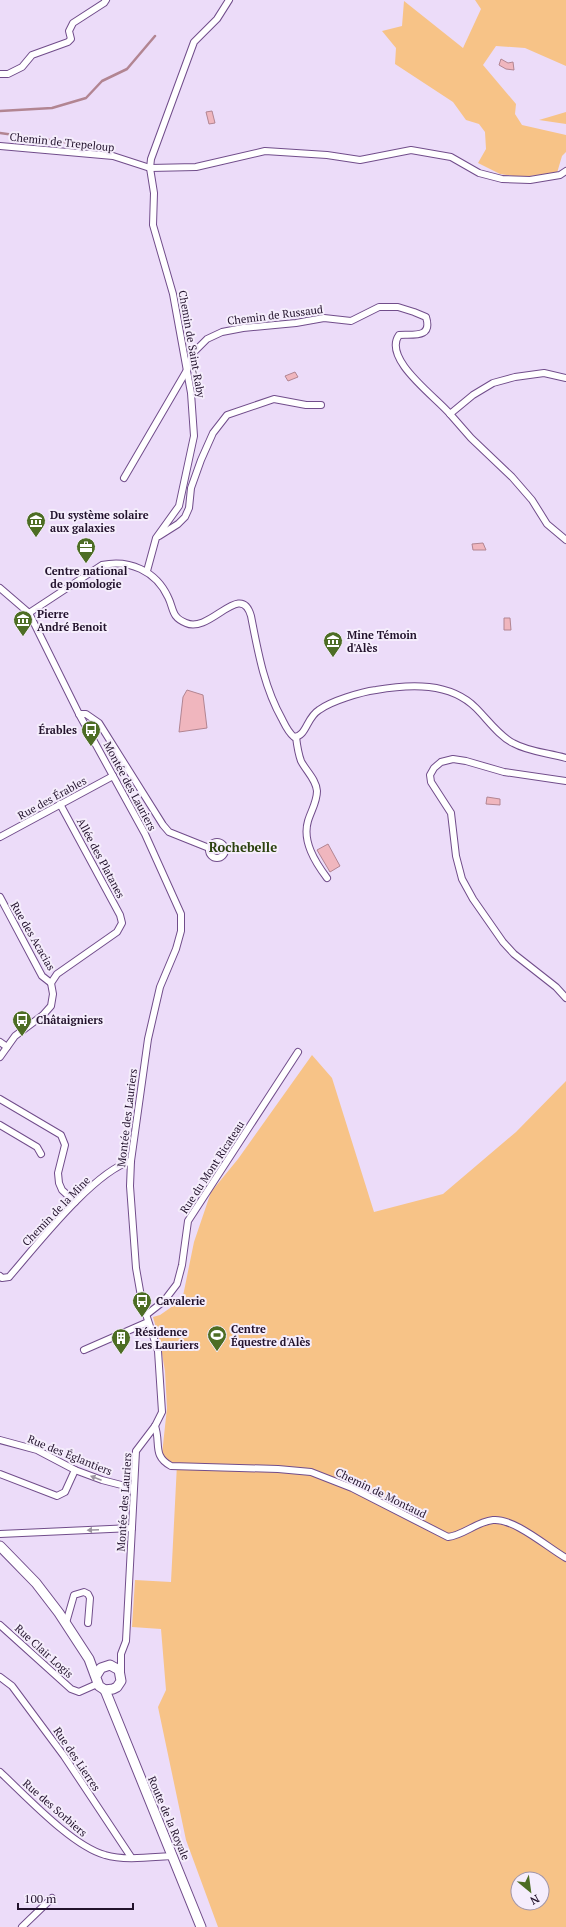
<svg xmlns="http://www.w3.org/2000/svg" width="566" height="1927" viewBox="0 0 566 1927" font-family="'PT Serif',serif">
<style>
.green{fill:#f7c387;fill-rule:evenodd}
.water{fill:#f0b6be;stroke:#b28592}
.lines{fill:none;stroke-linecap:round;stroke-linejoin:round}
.stream{stroke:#b28592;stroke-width:2.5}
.street-casing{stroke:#714d8b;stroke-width:8}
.secondary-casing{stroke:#714d8b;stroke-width:11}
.street{stroke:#fff;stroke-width:6}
.secondary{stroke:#fff;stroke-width:9}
.oneway{fill:#9c94a0}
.labels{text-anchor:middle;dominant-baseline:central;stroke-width:4;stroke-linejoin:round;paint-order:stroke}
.street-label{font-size:11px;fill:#22122c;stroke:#f5edfc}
.poi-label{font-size:11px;font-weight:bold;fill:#22122c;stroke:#f5edfc;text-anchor:start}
.quarter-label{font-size:13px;font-weight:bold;fill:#2c420f;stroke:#f5edfc}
</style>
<rect width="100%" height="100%" fill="#ecdcf9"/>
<g class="green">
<path d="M475 0H566V66L525 48 496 46 483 65 516 104 515 114 522 125 566 135V152L562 156 557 173 521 177 500 174 478 163 486 149 485 132 479 124 466 120 453 102 395 64 396 48 382 31 402 26 404 1 463 48 481 9Z"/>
<path d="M566 112V124L539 120Z"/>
<path d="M312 1055 332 1078 374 1212 443 1194 516 1132 566 1081V1927H218L186 1840 158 1707 166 1690 161 1629 132 1627 135 1580 171 1582 177 1464H169L162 1454 167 1408 165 1371 160 1342 153 1317 160 1315 173 1306 183 1296 194 1242 211 1192 238 1159ZM518 1879H542V1903H518Z"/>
</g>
<g class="water">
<path d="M501 59 508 63 513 62 514 70 506 69 499 65Z"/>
<path d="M212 111 215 123 209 124 206 112Z"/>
<path d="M295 372 298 377 288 381 285 376Z"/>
<path d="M483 543 486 550H473L472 544Z"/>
<path d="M504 618H510L511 630H504Z"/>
<path d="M187 690 203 695 207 728 179 732 183 697Z"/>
<path d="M487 797 500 799V805L486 804Z"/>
<path d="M328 844 340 866 330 872 317 850Z"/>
</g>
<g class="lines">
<g class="stream">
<path d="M0 111 52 108 86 98 102 81 127 69 155 36"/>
<path d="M0 133 106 148"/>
</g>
<defs>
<g id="street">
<path d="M0 74H8L22 67 32 55 68 42 71 39 69 31 73 23 104 3 106 0"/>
<path d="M0 146 113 156 150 168 196 167 265 151 327 155 360 160 411 150 451 157 479 173 502 179 530 180 560 175 566 171"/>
<path d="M450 414 471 438 512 477 532 500 547 524 566 540"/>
<path d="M124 478 187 370 192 354 207 339 222 332 243 328 296 323 324 318 351 321 379 307H398L414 312 426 317C433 339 412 334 399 335 382 359 436 397 450 414L473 395 493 383 515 377 544 373 566 378"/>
<path d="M159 536 178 524 185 517 189 508 191 488 201 460 213 433 227 415 274 399 306 405H321"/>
<path d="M147 571 156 538 179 506 194 436 191 393 173 294 153 225 154 193 150 168 151 159 194 42 217 19 229 0"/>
<path d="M0 588 29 613 79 714 145 834 181 914V931L176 949 160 987 148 1039 131 1161 130 1186 136 1268 142 1302 158 1351 162 1412 155 1426 136 1451 126 1641 121 1654V1673"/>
<path d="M29 613 102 565C129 559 156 571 168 597 174 609 171 617 186 623 210 634 241 580 251 616 258 652 264 687 282 719 285 725 288 732 294 737 307 736 306 718 319 710 331 701 361 692 376 690 410 684 450 682 476 708 488 720 499 736 513 743 529 752 549 753 566 758"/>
<path d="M79 714H86L99 723 163 825 169 832 209 848"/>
<path d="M296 737C297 745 298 753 301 761 306 771 316 779 317 791 317 802 311 811 308 821 302 841 315 862 327 878"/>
<path d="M566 781 504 772 466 761 453 759 441 762 434 768 430 775 431 782 451 813 456 856 462 879 473 899 503 942 514 954 556 987 566 998"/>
<path d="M0 837 113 776"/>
<circle cx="217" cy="850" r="8"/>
<path d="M0 897 42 976 51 983"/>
<path d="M0 1042 7 1047"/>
<path d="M0 1057 15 1036 43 1015 51 1006 53 994 51 983 57 974 117 932 122 923 120 915 60 804"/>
<path d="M0 1099 61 1135 65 1145 58 1173 59 1183 62 1190 75 1202"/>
<path d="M0 1125 37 1147 41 1154"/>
<path d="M0 1276 2 1278 9 1277C36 1246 93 1172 131 1161"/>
<path d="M146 1315 164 1301 177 1284 182 1265 188 1221 298 1052"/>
<path d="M84 1350 148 1322"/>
<path d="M155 1426C161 1443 152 1456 171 1466L278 1469 311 1472 352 1488 448 1537C464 1535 476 1522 493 1520 514 1518 547 1547 566 1558"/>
<path d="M0 1440 37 1450 75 1470 102 1480 133 1488"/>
<path d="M0 1474 57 1496 65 1492 75 1470"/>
<path d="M0 1534 132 1528"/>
<path d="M66 1623 74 1595 84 1592 88 1594 90 1598 88 1623"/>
<path d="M0 1625 71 1689 79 1692 97 1684"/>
<path d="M0 1677 12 1686 64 1756 131 1857"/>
<path d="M0 1772C26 1796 72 1846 105 1855 124 1861 153 1857 172 1856"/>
<path d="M22 1927 52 1898"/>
</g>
<g id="secondary">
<path d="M0 1546 36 1583 59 1613 89 1659 99 1686 105 1690 113 1689 117 1687 121 1681 119 1670 110 1665 101 1668 96 1676"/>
<path d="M105 1690 201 1927"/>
</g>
</defs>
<use href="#street" class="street-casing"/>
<use href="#secondary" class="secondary-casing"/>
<use href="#street" class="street"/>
<use href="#secondary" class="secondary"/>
</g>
<defs><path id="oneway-solid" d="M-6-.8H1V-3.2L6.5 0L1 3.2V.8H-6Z"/></defs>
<g class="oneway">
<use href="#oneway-solid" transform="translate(96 1478) rotate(-159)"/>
<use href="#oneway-solid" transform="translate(93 1530) rotate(178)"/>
</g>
<defs>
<symbol id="museum-pin" viewBox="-11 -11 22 30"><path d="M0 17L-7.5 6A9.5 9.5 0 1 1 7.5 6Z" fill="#4d6d24" stroke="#f5edfc"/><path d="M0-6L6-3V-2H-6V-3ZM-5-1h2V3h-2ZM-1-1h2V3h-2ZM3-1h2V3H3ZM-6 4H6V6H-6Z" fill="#fff"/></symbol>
<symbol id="office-pin" viewBox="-11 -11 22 30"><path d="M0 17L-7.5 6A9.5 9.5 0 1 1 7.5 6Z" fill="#4d6d24" stroke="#f5edfc"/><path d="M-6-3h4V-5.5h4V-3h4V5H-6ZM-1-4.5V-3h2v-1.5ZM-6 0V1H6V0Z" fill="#fff"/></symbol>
<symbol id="bus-pin" viewBox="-11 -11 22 30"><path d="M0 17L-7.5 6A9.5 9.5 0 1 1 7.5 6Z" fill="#4d6d24" stroke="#f5edfc"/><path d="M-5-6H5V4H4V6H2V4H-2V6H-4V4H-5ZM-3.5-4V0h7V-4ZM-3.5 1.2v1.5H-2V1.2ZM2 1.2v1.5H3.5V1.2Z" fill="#fff"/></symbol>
<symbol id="stadium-pin" viewBox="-11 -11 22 30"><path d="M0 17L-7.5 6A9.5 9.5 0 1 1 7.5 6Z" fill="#4d6d24" stroke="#f5edfc"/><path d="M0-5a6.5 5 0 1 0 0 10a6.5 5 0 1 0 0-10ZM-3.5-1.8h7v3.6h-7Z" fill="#fff"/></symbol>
<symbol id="building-pin" viewBox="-11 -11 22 30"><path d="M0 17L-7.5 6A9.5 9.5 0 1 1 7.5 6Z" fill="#4d6d24" stroke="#f5edfc"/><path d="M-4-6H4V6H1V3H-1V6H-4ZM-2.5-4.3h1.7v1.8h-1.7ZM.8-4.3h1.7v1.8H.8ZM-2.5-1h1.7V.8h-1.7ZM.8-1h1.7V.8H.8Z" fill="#fff"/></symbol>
</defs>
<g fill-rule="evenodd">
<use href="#museum-pin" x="25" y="510" width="22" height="30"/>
<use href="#office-pin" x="75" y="536" width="22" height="30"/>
<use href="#museum-pin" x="12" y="609" width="22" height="30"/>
<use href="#museum-pin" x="322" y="630" width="22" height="30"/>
<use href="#bus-pin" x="80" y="719" width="22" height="30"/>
<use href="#bus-pin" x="11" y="1009" width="22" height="30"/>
<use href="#bus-pin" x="131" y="1290" width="22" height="30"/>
<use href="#stadium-pin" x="206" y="1324" width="22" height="30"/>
<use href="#building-pin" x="110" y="1327" width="22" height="30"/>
</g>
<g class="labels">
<g class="street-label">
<text transform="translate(62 142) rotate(6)">Chemin de Trepeloup</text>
<text transform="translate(275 315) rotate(-7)">Chemin de Russaud</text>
<text transform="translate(192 344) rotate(80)">Chemin de Saint-Raby</text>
<text transform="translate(130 786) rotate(62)">Montée des Lauriers</text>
<text transform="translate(52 798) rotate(-29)">Rue des Érables</text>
<text transform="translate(101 858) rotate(62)">Allée des Platanes</text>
<text transform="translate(33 936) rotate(60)">Rue des Acacias</text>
<text transform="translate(127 1118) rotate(-83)">Montée des Lauriers</text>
<text transform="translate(212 1167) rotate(-57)">Rue du Mont Ricateau</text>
<text transform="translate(56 1211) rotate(-46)">Chemin de la Mine</text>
<text transform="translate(70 1455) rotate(22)">Rue des Églantiers</text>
<text transform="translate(381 1493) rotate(26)">Chemin de Montaud</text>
<text transform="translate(124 1502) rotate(-86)">Montée des Lauriers</text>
<text transform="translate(44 1651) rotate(42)">Rue Clair Logis</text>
<text transform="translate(77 1759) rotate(56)">Rue des Lierres</text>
<text transform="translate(55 1808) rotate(41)">Rue des Sorbiers</text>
<text transform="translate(169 1818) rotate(67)">Route de la Royale</text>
</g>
<g class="poi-label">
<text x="50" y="515">Du système solaire<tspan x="50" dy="13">aux galaxies</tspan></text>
<text x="86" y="571" text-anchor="middle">Centre national<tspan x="86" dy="13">de pomologie</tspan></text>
<text x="37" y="614">Pierre<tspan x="37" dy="13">André Benoit</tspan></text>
<text x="347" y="635">Mine Témoin<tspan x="347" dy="13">d'Alès</tspan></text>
<text x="77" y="730" text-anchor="end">Érables</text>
<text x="36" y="1020">Châtaigniers</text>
<text x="156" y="1301">Cavalerie</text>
<text x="231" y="1329">Centre<tspan x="231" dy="13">Équestre d'Alès</tspan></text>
<text x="135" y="1332">Résidence<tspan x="135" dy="13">Les Lauriers</tspan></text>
</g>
<g class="quarter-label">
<text x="243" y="847">Rochebelle</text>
</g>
</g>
<g transform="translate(530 1891) rotate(151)"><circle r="19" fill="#f5edfc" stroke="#a195a9"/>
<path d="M0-3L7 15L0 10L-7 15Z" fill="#4d6d24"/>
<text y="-6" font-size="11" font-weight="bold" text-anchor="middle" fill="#22122c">N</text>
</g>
<path d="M18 1903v6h115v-6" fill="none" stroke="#22122c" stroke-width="2"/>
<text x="24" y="1903" font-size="12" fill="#22122c" stroke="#f5edfc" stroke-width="3" paint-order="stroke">100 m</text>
</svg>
